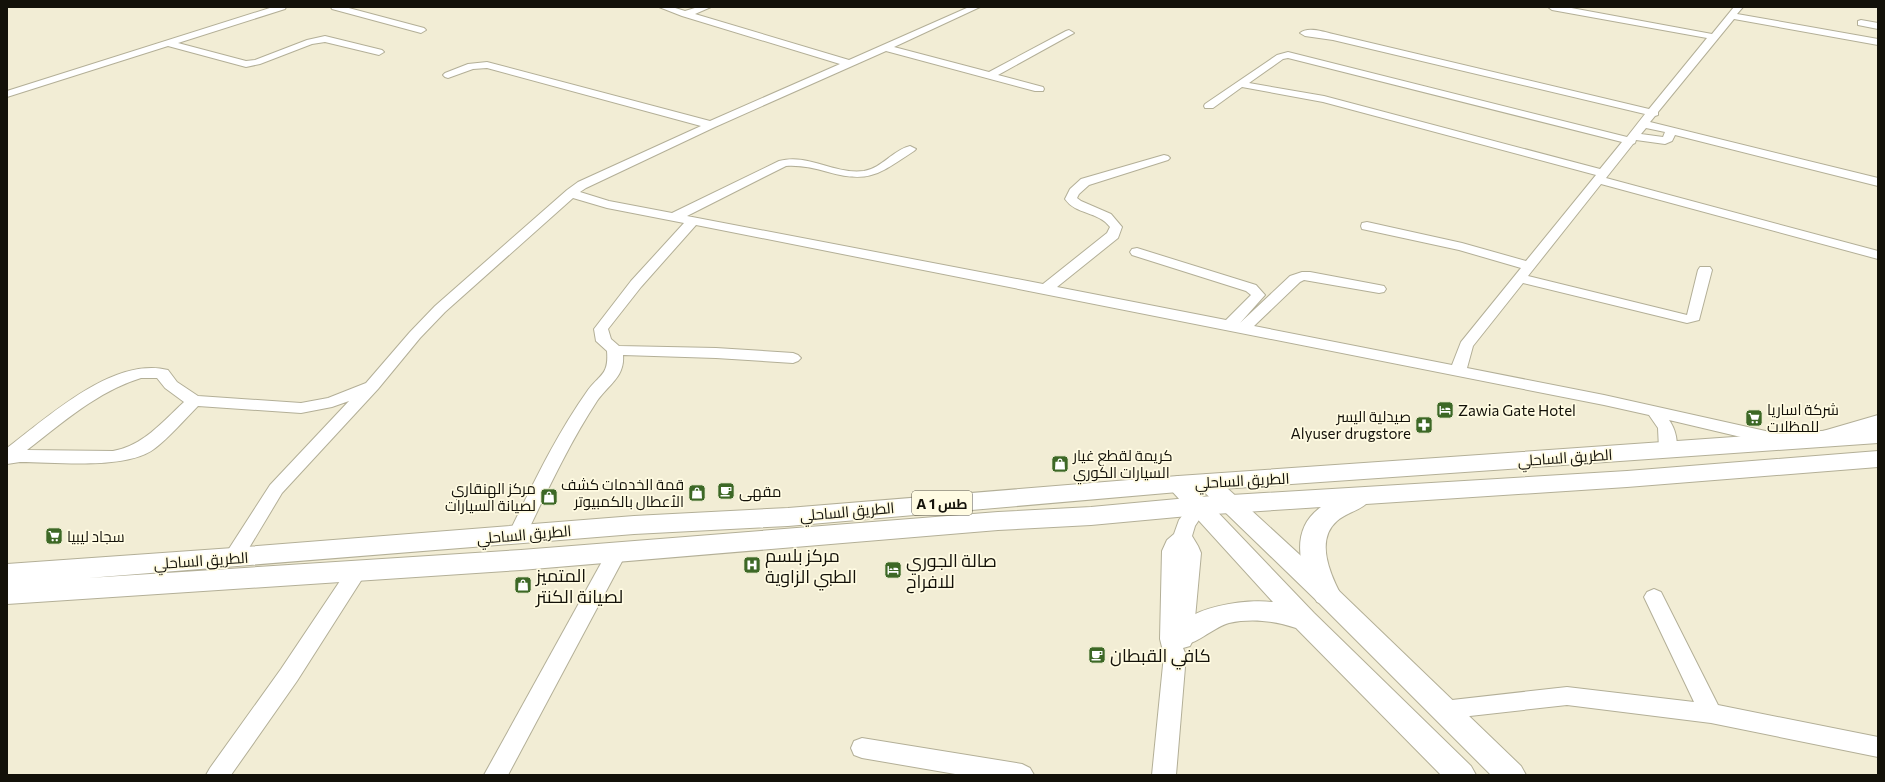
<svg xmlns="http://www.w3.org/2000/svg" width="1885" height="782" viewBox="0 0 1885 782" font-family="Commissioner,Cairo,sans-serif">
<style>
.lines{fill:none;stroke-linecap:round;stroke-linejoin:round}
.minor-casing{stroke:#b3af97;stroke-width:2}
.major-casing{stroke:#b3af97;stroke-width:2}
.highway-casing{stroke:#b3af97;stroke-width:2}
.minor{fill:#fff;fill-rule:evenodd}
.major{fill:#fff;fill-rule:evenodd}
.highway{fill:#fff;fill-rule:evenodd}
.labels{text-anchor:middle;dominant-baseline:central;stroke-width:3.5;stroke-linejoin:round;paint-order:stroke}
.shield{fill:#fffbe2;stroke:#5a574a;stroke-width:1}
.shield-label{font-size:14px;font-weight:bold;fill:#131109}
.poi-label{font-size:15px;fill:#131109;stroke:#fffbe2;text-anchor:start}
.street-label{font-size:15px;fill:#131109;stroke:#fffbe2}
.near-poi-label{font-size:18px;fill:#131109;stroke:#fffbe2;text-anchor:start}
</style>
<rect width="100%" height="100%" fill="#f2edd5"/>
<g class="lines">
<defs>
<g id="minor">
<path d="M273 7H286L285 9 178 43 246 61 255 60 307 40 325 36 382 50 384 52 379 55 325 42 312 44 260 64 246 67 168 46 7 97V91Z"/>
<path d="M331 7H345L424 28 426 30 421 33 332 9Z"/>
<path d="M659 7H672L685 11 698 7H711L695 14 849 60 969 7H980L894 47 989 72 1066 31 1069 30 1074 33 998 75 1043 87 1044 89 1043 91H1035L886 51 715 127 586 188 580 192 609 201 672 213 779 161C809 153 835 175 864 171 882 168 893 150 910 146L916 149 914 151C880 173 870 184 828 172 814 168 800 165 786 166L687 216 1043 284 1107 233 1110 227C1098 211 1076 215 1065 199L1070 189 1081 179 1164 155 1168 156 1170 158 1168 160 1089 185 1079 194 1077 198 1081 201 1111 214 1122 227 1118 238 1057 287 1226 320 1251 295 1246 291 1132 255 1130 252 1132 249 1137 248 1256 285 1265 295 1240 323 1290 276 1302 272H1310L1379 285 1384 286 1386 289 1384 292 1379 293 1304 280 1300 282 1254 326 1452 365 1461 342 1521 268 1459 250 1362 229 1361 226 1362 223 1367 222 1462 243 1526 261 1596 175 1323 102 1242 87 1213 108H1205L1204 106 1205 104 1277 55 1288 52 1627 137 1645 114 1333 40 1305 36 1300 33C1308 26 1324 32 1333 34L1649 109 1707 38 1552 10 1548 7H1566L1712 34 1734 7H1743L1737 14 1878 39V45L1734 19 1658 112V115L1655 116 1650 122 1878 178V186L1675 135 1672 141 1665 144 1636 140 1635 143 1633 144 1606 178 1878 251V259L1601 184 1528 276 1687 315 1698 270 1700 267H1710L1712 270 1699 320 1687 323 1523 283 1473 346 1467 368 1604 395 1779 434 1785 436 1787 440 1785 444 1779 446 1669 420C1675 428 1680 444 1674 453L1668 455 1662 453 1659 449 1658 428 1649 415 1604 405 696 225 641 287 608 329 611 339 619 346 716 348 793 353 798 355 801 358 798 361 793 363 716 358 623 355C625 377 608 385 597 401 569 444 548 489 526 535L524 540 517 542 510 540 508 535C532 486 556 435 588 390 600 374 609 375 607 351L596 341 594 329 631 281 684 223 607 208 573 198 445 312 420 338 378 389 282 493 240 563 233 565 226 563 223 558 270 485 349 401 332 407 301 413 198 406C184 420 170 437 154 449 126 470 56 462 20 462L7 464V448C47 418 113 356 168 370L177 382 198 396 301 403 328 398 366 383 410 332 435 306 567 190 578 182 701 126 487 68 473 69 448 78 445 77 443 75 445 73 468 64 487 62 710 121 840 64 682 16ZM1288 58 1622 142 1600 169 1324 96 1249 83 1283 59ZM1646 128 1665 132 1663 137 1641 134ZM141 378H157L165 388 184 402C162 422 143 446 113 451L27 450C62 423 98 391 141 378Z"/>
<path d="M1861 20 1878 23V29L1858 25V21Z"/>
<path d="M1199 500 1205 501 1208 506 1195 526 1192 536 1198 546 1201 553 1193 640 1190 646 1183 648 1186 655 1176 775H1152L1164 655 1160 639 1162 551 1167 540 1174 534 1179 520 1193 501Z"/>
<path d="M617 545 624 547 627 552 508 775H484L610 547Z"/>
<path d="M357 564 364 566 367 571 364 576 297 681 231 775H206L210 768 281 669 350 566Z"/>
<path d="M1654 589 1661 592 1718 705 1878 737V757L1711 723 1567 705 1443 719 1435 717 1432 710 1435 703 1443 701 1567 687 1694 702 1644 597 1647 592Z"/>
<path d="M862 738 1022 764 1030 768 1034 775H961L862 758 854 755 851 748 854 741Z"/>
</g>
<g id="major">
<path d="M1878 415V429L1830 443 1823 441 1819 436 1823 431Z"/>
<path d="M1207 474 1215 477 1336 588 1521 766 1526 775H1491L1318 602 1199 487 1196 482 1199 477Z"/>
<path d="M1178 476 1186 479 1314 613 1471 766 1476 775H1441L1296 628C1275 621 1252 618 1229 623 1216 626 1195 645 1185 644 1182 644 1178 642 1176 641L1172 634C1187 606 1245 599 1273 602L1170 489 1167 484 1170 479Z"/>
</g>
<path id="highway" d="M1878 427V443L1178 492 788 526 634 534 88 578 521 550 998 512 1091 507 1199 497 1627 471 1878 451V467L1627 487 1366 504C1358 511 1346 513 1337 521 1315 540 1330 574 1341 595L1337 602 1327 606 1317 602C1301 573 1287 531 1321 507L1199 515 1091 525 998 530 521 570 7 604V564L233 548 634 516 788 508 1178 476Z"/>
</defs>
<use href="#minor" class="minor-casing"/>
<use href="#major" class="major-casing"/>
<use href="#highway" class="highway-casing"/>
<use href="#minor" class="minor"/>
<use href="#major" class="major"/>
<use href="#highway" class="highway"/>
</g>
<defs>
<symbol id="hotel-square" viewBox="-11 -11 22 22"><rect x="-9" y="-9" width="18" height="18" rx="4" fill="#3d6826" stroke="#fffbe2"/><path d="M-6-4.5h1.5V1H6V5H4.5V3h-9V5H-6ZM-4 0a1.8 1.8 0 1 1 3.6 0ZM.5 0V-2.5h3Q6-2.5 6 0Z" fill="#fff"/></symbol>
<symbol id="supermarket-square" viewBox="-11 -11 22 22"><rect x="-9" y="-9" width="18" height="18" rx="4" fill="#3d6826" stroke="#fffbe2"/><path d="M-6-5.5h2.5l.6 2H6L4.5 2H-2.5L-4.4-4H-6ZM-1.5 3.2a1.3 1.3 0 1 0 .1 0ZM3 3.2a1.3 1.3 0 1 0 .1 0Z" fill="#fff"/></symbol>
<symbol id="pharmacy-square" viewBox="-11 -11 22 22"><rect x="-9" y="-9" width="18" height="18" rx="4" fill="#3d6826" stroke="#fffbe2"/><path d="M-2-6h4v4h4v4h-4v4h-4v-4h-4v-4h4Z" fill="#fff"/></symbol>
<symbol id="shop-square" viewBox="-11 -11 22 22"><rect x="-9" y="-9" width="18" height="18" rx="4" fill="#3d6826" stroke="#fffbe2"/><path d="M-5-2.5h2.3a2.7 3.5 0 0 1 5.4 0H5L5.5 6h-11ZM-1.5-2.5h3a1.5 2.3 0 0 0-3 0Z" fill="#fff"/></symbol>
<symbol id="cafe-square" viewBox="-11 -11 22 22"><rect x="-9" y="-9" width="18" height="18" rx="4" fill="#3d6826" stroke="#fffbe2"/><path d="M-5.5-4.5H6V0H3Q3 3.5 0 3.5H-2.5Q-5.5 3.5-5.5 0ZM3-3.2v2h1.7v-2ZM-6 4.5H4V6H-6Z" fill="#fff"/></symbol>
<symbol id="hospital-square" viewBox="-11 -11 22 22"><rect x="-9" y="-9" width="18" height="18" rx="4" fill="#3d6826" stroke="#fffbe2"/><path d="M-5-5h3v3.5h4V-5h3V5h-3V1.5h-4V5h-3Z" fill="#fff"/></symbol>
</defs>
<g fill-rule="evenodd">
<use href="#hotel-square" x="1435" y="400" width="20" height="20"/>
<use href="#supermarket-square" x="1744" y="408" width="20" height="20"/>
<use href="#pharmacy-square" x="1414" y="415" width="20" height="20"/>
<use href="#shop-square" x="1050" y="454" width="20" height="20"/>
<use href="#cafe-square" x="716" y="481" width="20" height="20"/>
<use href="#shop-square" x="687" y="483" width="20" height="20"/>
<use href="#shop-square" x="539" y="487" width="20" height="20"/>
<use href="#supermarket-square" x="44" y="526" width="20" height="20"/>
<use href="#hospital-square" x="742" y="555" width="20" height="20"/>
<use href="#hotel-square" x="883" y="560" width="20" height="20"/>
<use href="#shop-square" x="513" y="575" width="20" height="20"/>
<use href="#cafe-square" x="1087" y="645" width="20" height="20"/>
</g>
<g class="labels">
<rect class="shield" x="912" y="491" width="60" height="24" rx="3"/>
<g class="shield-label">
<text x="942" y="503">A 1 طس</text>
</g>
<g class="poi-label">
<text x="1767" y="409">شركة اساريا<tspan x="1767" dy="17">للمظلات</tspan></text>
<text x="1458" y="410">Zawia Gate Hotel</text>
<text x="1411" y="416" text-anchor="end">صيدلية اليسر<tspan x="1411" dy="17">Alyuser drugstore</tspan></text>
<text x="1073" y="455">كريمة لقطع غيار<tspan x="1073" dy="17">السيارات الكوري</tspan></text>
<text x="684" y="484" text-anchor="end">قمة الخدمات كشف<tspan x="684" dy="17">الأعطال بالكمبيوتر</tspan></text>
<text x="536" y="488" text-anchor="end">مركز الهنقاري<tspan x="536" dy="17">لصيانة السيارات</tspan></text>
<text x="739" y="491">مقهى</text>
<text x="67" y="536">سجاد ليبيا</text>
</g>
<g class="street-label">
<text transform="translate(1565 457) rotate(-4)">الطريق الساحلي</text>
<text transform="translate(1242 480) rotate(-3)">الطريق الساحلي</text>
<text transform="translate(847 511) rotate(-5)">الطريق الساحلي</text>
<text transform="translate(524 534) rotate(-5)">الطريق الساحلي</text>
<text transform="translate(201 560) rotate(-4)">الطريق الساحلي</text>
</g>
<g class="near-poi-label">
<text x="765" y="555">مركز بلسم<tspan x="765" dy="21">الطبي الزاوية</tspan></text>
<text x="906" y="560">صالة الجوري<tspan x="906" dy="21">للافراح</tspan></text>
<text x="536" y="575">المتميز<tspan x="536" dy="21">لصيانة الكنتر</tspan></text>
<text x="1110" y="655">كافي القبطان</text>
</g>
</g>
<rect width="1885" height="782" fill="none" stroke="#131109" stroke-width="16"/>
</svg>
